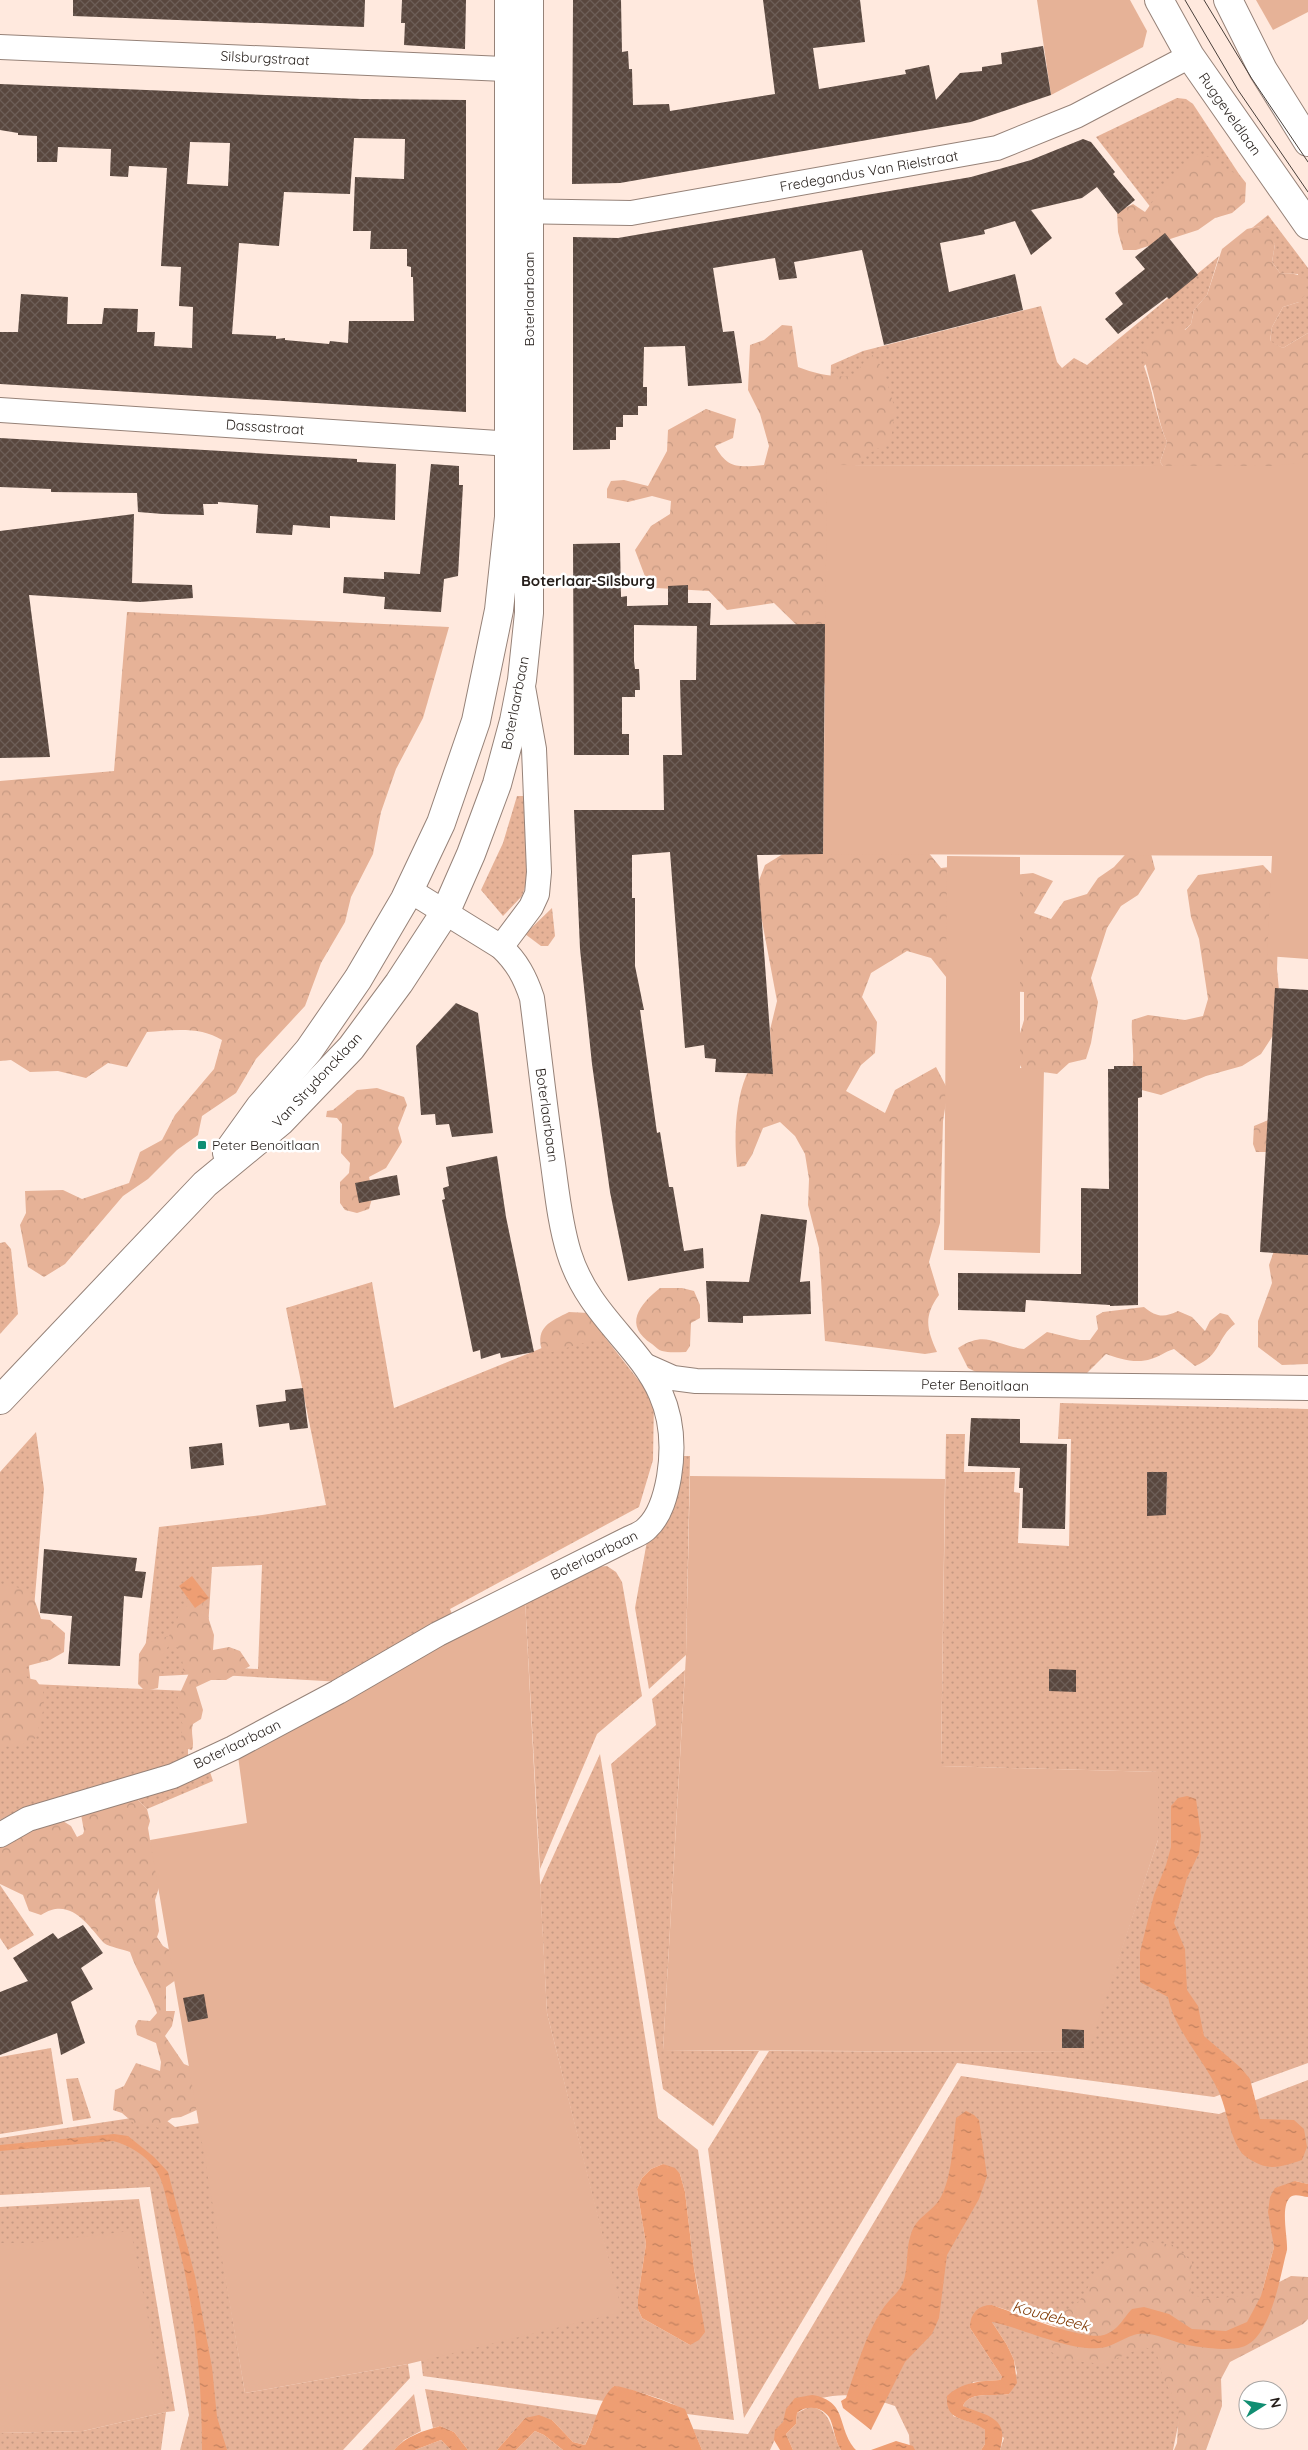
<svg xmlns="http://www.w3.org/2000/svg" width="1308" height="2450" viewBox="0 0 1308 2450" font-family="Quicksand,sans-serif">
<style>
.grass{fill:url(#grass-dots);fill-rule:evenodd}
.forest{fill:url(#forest-crowns)}
.green{fill:#e6b297}
.water{fill:url(#water-ripples)}
.building{fill:url(#building-cross-hatch);fill-rule:evenodd}
.lines{fill:none;stroke-linecap:round;stroke-linejoin:round}
.street-casing{stroke:#968278;stroke-width:26}
.secondary-casing{stroke:#968278;stroke-width:30}
.street{stroke:#fff;stroke-width:24}
.secondary{stroke:#fff;stroke-width:28}
.tram{stroke:#493f3a;stroke-width:1}
.poi-dot{fill:#118e72;stroke:#fff;stroke-width:2}
.labels{text-anchor:middle;dominant-baseline:central;stroke-width:5;stroke-linejoin:round;paint-order:stroke}
.street-label{font-size:14px;fill:#251e1a;stroke:#fff}
.poi-label{font-size:14px;fill:#251e1a;stroke:#fff;text-anchor:start}
.neighbourhood-label{font-size:15px;font-weight:bold;fill:#251e1a;stroke:#fff}
.water-label{font-size:15px;font-style:italic;fill:#7f3802;stroke:#fff}
</style>
<defs>
<pattern id="grass-dots" width="8" height="8" patternUnits="userSpaceOnUse" patternTransform="scale(1.25)"><rect width="8" height="8" fill="#e6b297"/><path d="M2 2h.1M6 6h.1" fill="none" stroke="#c59982" stroke-width="1.8" stroke-linecap="round"/></pattern>
<pattern id="forest-crowns" width="20" height="18" patternUnits="userSpaceOnUse" patternTransform="scale(1.25)"><rect width="20" height="18" fill="#e6b297"/><path d="M2 6a3 3 0 1 1 6 0M12 15a3 3 0 1 1 6 0" fill="none" stroke="#c59982"/></pattern>
<pattern id="water-ripples" width="26" height="14" patternUnits="userSpaceOnUse" patternTransform="scale(1.25)"><rect width="26" height="14" fill="#ee9e73"/><path d="M2 4q2-2 4 0t4 0M15 11q2-2 4 0t4 0" fill="none" stroke="#c1805e"/></pattern>
<pattern id="building-cross-hatch" width="8" height="8" patternUnits="userSpaceOnUse" patternTransform="scale(1.25)"><rect width="8" height="8" fill="#59473e"/><path d="M0 0l8 8M0 8l8-8" fill="none" stroke="#6d5e57"/></pattern>
</defs>
<rect width="100%" height="100%" fill="#ffe9de"/>
<g class="grass">
<path d="M1177 98 1186 99 1193 104 1239 174 1166 227 1096 137Z"/>
<path d="M1268 215 1308 268V333L1283 348 1270 342 1272 327 1283 307 1299 302 1298 274 1280 273 1272 262 1275 244 1260 226 1252 228Z"/>
<path d="M1219 256 1207 295 1194 310 1191 324 1144 366C1153 391 1156 418 1167 442L1160 462 1163 466 827 465 831 365 863 351 1041 306 1057 362 1062 368 1074 358 1087 365Z"/>
<path d="M517 796H527L528 872 526 884 522 896 503 916 481 890 503 843Z"/>
<path d="M552 908 555 936 548 946H541L525 934Z"/>
<path d="M5 1242 11 1249 18 1314 0 1334V1243Z"/>
<path d="M372 1282 394 1408 596 1326 654 1400 653 1460 639 1507 450 1609 453 1617 342 1682 201 1674 142 1677 159 1527 262 1515 326 1505 286 1308ZM262 1565 258 1669 203 1666 207 1643 212 1567Z"/>
<path d="M1060 1403 1308 1409V2063L1214 2097 957 2063 744 2418 708 2149 769 2051 1087 2052 1158 1840V1772L941 1766 946 1434H965L964 1472H1015L1014 1492 1020 1493 1018 1543 1069 1546 1071 1439H1058ZM1147 1472H1167L1166 1515H1147Z"/>
<path d="M36 1432 44 1489 29 1668 31 1684 188 1691V1758L72 1798 22 1809 0 1820V1472Z"/>
<path d="M680 1456H690L686 1655 649 1689 635 1608 647 1541Z"/>
<path d="M607 1566 616 1572 622 1582 642 1696 597 1734 540 1869 525 1600 596 1567Z"/>
<path d="M685 1670 663 2050 759 2051 713 2126 663 2089 611 1764 656 1725 652 1699Z"/>
<path d="M600 1754 658 2118 698 2150 734 2420 687 2414C681 2402 628 2389 614 2386L604 2401 423 2376 421 2360 621 2311 547 2013 540 1885ZM663 2164 680 2174 685 2192 694 2268 699 2293 690 2345 642 2318 638 2309V2297L646 2244 637 2189 642 2178 651 2169Z"/>
<path d="M210 1772 213 1781 147 1809 137 1799Z"/>
<path d="M0 1885 34 1935 8 1950 0 1938Z"/>
<path d="M51 2048 63 2124 0 2134V2057Z"/>
<path d="M961 2076 1219 2114 1308 2080V2184L1295 2181 1273 2233 1274 2247 1261 2296 1057 2327 992 2305 970 2328 1002 2377 1000 2380 973 2382 953 2416 979 2425 985 2430V2444L981 2450H910L909 2435 895 2406C851 2391 835 2392 790 2407L770 2450H702L693 2429 748 2434Z"/>
<path d="M78 2078 91 2118 73 2121 66 2079Z"/>
<path d="M158 2114 175 2127 200 2123 245 2393 408 2364 410 2378 343 2450H180L189 2415 150 2187 0 2195V2138Z"/>
<path d="M139 2199 175 2411 166 2412 161 2450H0V2433L83 2431 166 2412 30 2243H0V2207Z"/>
<path d="M992 2322 1182 2344 1180 2416 1173 2450H1000L1004 2438 963 2406C969 2390 995 2397 1009 2394L1017 2373 1014 2360 1007 2345Z"/>
<path d="M425 2389 598 2415 585 2445 573 2442 552 2420 525 2418 497 2450H468L454 2432 440 2426 433 2428Z"/>
<path d="M414 2394 421 2431 404 2440 394 2450H362Z"/>
<path d="M809 2407C833 2408 831 2434 841 2450H793L786 2434 796 2424 797 2413Z"/>
<path d="M535 2431 544 2435 563 2450H516Z"/>
<path d="M441 2440 451 2450H415Z"/>
</g>
<g class="forest">
<path d="M1195 154 1213 158 1222 169 1239 174 1246 183 1245 202 1232 213 1215 218 1198 230 1136 250H1123L1118 232 1117 212 1133 204 1145 212 1167 182 1183 170Z"/>
<path d="M1260 226 1269 228 1275 244 1272 262 1280 273C1299 274 1304 273 1307 292L1299 302 1283 307 1272 327 1270 341 1283 348 1308 333V465L1299 469 1163 466 1160 462 1167 442C1159 424 1157 407 1152 388 1148 373 1144 361 1143 345L1163 326 1180 325 1185 330 1191 324 1194 310 1207 295 1222 249 1247 229Z"/>
<path d="M782 325 792 326 798 367C816 374 835 378 854 376L864 362 873 355 883 369 895 409 891 441 863 457 836 487 835 724 813 641 774 603 727 610 709 591 656 588 646 579 635 550 651 526 670 514 671 501 652 496 628 502 607 498V489L611 481 624 480 648 486 667 451 668 430 706 409 736 419 733 438 715 446C728 470 740 467 764 465L769 446 760 414 748 390 750 345 764 340Z"/>
<path d="M127 612 449 627 423 718 396 769 381 812 373 854 351 897 345 922 321 963 305 1006 256 1059 236 1093 202 1116 198 1135 177 1150 148 1179 123 1196 65 1264 44 1277 28 1267 20 1225 26 1213 25 1191 63 1190 82 1199 129 1183 140 1152 162 1140 175 1115 214 1069 222 1040C201 1026 171 1030 147 1032L127 1067 108 1063 86 1078 58 1071 30 1072 11 1060 0 1061V781L114 771Z"/>
<path d="M923 846 941 868 965 865 1014 875 1033 873 1053 881 1034 913 1051 919 1064 901 1087 894 1098 878 1114 867 1133 846H1149L1155 869 1138 895 1121 906 1107 928 1091 978 1098 1002 1091 1043 1086 1059 1069 1063 1057 1074 1022 1069 1014 1053 1024 1020V992L954 987 931 958 907 951 871 973 862 997 877 1022 875 1053 861 1065 846 1091 885 1113 895 1090 936 1067 948 1090 943 1121 940 1223 929 1262 939 1295C923 1317 927 1329 937 1352L925 1354 825 1341 819 1248 808 1205 809 1179 805 1154 795 1136 780 1122 763 1128 752 1155 745 1166 737 1167C734 1139 735 1103 746 1076 748 1071 754 1066 758 1061H772L770 1030 777 1001 762 921 756 916 753 896 765 865 791 849Z"/>
<path d="M1263 865 1280 883 1277 969 1280 1001 1279 1026 1261 1054 1242 1066 1206 1076 1161 1095 1134 1088C1130 1075 1134 1065 1133 1052 1133 1041 1131 1031 1132 1020L1148 1015 1185 1020 1203 1016 1208 999 1199 939 1191 917 1187 890 1198 875Z"/>
<path d="M377 1088 404 1097 407 1105 398 1128 402 1142 386 1168 369 1177 373 1195 369 1209 357 1213 345 1210 340 1203V1182L349 1173 350 1163 341 1153 342 1124 337 1118 326 1117 327 1111 333 1110 357 1090Z"/>
<path d="M1273 1118 1270 1152H1256L1253 1144 1254 1126Z"/>
<path d="M1308 1237V1364L1282 1365 1258 1347V1321L1272 1283 1269 1265 1274 1251Z"/>
<path d="M660 1288H682L694 1291 700 1305V1318L691 1323 690 1346 686 1352C678 1352 669 1353 662 1351 658 1350 656 1347 652 1344 623 1325 639 1305 660 1288Z"/>
<path d="M1144 1307C1156 1317 1164 1318 1178 1311L1192 1317 1205 1331 1210 1321 1220 1313 1228 1315 1235 1324C1217 1337 1221 1356 1195 1366L1174 1349C1164 1352 1159 1357 1151 1359 1137 1364 1119 1359 1106 1354L1084 1376 982 1375 968 1368 958 1348C987 1330 993 1345 1024 1349L1047 1332 1080 1340H1090L1098 1329 1096 1316 1103 1312Z"/>
<path d="M569 1312 589 1313 607 1332 604 1340 591 1341 548 1353 542 1350C535 1327 551 1321 569 1312Z"/>
<path d="M6 1585C33 1590 33 1594 41 1619L50 1620 65 1633 64 1652 50 1660 27 1666 25 1670 27 1678 36 1680 43 1690V1711L36 1738C25 1743 12 1751 0 1744V1591Z"/>
<path d="M194 1601 204 1605 214 1635 213 1650 229 1647 240 1651 250 1666 226 1680H211L196 1687 203 1710 201 1719 193 1724C190 1733 195 1742 192 1750L184 1748 180 1741 183 1726 176 1702 189 1673 183 1670 182 1656 179 1648 169 1645 158 1663 160 1668 158 1688 145 1691 138 1684 139 1654 146 1643 169 1636 181 1611Z"/>
<path d="M137 1799 147 1809 150 1821 148 1828 150 1840 156 1855 161 1881 155 1900 159 1931 157 1937 163 1946 175 1953 180 1977 166 1987V2011H175L172 2026 165 2036 184 2064 201 2071 208 2105 181 2117 172 2118 158 2128 152 2124 137 2126 122 2113 113 2110 115 2090 124 2086 136 2063 160 2071 161 2062 156 2043 137 2035 135 2026 138 2020 150 2021 157 2013C150 1990 137 1973 130 1952 123 1949 109 1947 104 1943 87 1924 70 1896 41 1915L29 1911 23 1895 0 1884V1831L58 1818 71 1826 77 1837 83 1834 84 1831 80 1809Z"/>
<path d="M1144 2241 1173 2245 1192 2262 1190 2293 1204 2299 1254 2295 1291 2276 1308 2277V2319L1303 2324 1230 2362 1221 2379 1222 2406 1206 2450H1174L1177 2443 1179 2407 1163 2378 1156 2351 1144 2347 1103 2364 1065 2360 1048 2350 1062 2312C1083 2303 1085 2292 1095 2274 1106 2257 1127 2248 1144 2241Z"/>
</g>
<g class="green">
<path d="M1037 0H1130L1147 31 1143 47 1051 95Z"/>
<path d="M1256 0H1308V12L1273 30Z"/>
<path d="M1308 462V959L1267 956 1272 856 823 854 827 465 1272 466Z"/>
<path d="M947 856 1020 857V1068L1044 1069 1040 1253 944 1250Z"/>
<path d="M690 1476 945 1479 941 1766 1158 1772V1840L1088 2052 663 2050 686 1655Z"/>
<path d="M525 1600 547 2013 622 2312 408 2364 245 2393 150 1840 247 1823 238 1756Z"/>
<path d="M131 2231 166 2412 83 2431 0 2433V2243H30Z"/>
</g>
<g class="water">
<path d="M192 1576 209 1598 195 1608 179 1586Z"/>
<path d="M1187 1796 1196 1799 1201 1836 1199 1853 1187 1878 1174 1923 1185 1949 1187 1990 1198 2006 1204 2036 1241 2068 1250 2079 1260 2119 1294 2120 1304 2129 1307 2147 1302 2160C1278 2168 1267 2172 1245 2156 1231 2145 1227 2108 1218 2090 1204 2060 1174 2029 1168 1997L1140 1982V1952L1154 1895 1166 1865 1171 1847V1806L1178 1798Z"/>
<path d="M966 2111 974 2115 979 2120 987 2176 979 2199 947 2255 939 2318 932 2334 905 2362 871 2430 843 2408 841 2401 846 2398C856 2369 865 2336 882 2310 888 2300 898 2294 903 2283 909 2267 905 2248 912 2231 917 2218 929 2213 937 2203 952 2184 953 2142 956 2118Z"/>
<path d="M114 2134 128 2136 154 2157 168 2172 195 2276 212 2367 217 2417 227 2450H202C202 2370 193 2291 170 2213 166 2200 164 2182 156 2170 147 2156 129 2145 113 2141L0 2151V2145Z"/>
<path d="M663 2164 675 2168 680 2174 685 2192 694 2268 705 2332 699 2340 690 2345 642 2318 638 2309V2297L646 2244 637 2189 642 2178 651 2169Z"/>
<path d="M1295 2181 1308 2184V2197C1303 2197 1297 2194 1292 2196 1279 2203 1288 2237 1287 2250 1280 2276 1271 2339 1242 2347 1229 2351 1207 2348 1193 2346 1177 2344 1164 2336 1149 2334 1130 2330 1117 2347 1099 2348 1069 2351 1022 2328 992 2322L1007 2345 1014 2360 1017 2383 1009 2394C995 2397 969 2390 963 2406 987 2416 1010 2417 1000 2450H981L985 2444V2430C968 2416 945 2424 947 2396 962 2382 980 2381 1000 2380L1002 2377 970 2328C970 2313 978 2305 992 2305 1015 2313 1083 2341 1104 2335 1119 2330 1123 2318 1132 2309L1144 2307 1169 2314 1192 2329 1226 2331 1247 2322 1261 2296 1274 2247 1268 2212 1270 2197 1275 2188Z"/>
<path d="M614 2386C623 2385 673 2404 685 2409L702 2450H563L544 2435 535 2431 516 2450H497L525 2418 539 2415 552 2420 573 2442 585 2445C595 2427 598 2400 614 2386Z"/>
<path d="M812 2395C849 2401 836 2428 856 2450H841C834 2440 834 2425 829 2417 821 2406 806 2405 797 2413L796 2424 786 2434 793 2450H780L774 2440 775 2430 783 2422 786 2409 795 2398Z"/>
<path d="M440 2426 454 2432 468 2450H451L441 2440 415 2450H394C406 2436 423 2431 440 2426Z"/>
<path d="M896 2441 913 2446 915 2450H871Z"/>
</g>
<g class="building">
<path d="M73 0H365L364 27 73 16Z"/>
<path d="M402 0H466L465 49 404 45 405 23H401Z"/>
<path d="M573 0H621L622 52 628 51 629 69H632L633 105 669 104 670 111 775 94 763 0H860L865 42 813 48 819 89 906 74 905 70 929 65 936 100 960 73 982 71V67L1002 64 1001 53 1043 46 1051 95 971 122 620 183 572 184Z"/>
<path d="M0 84 362 99 466 100V412L0 384V332H18L21 294 68 297 67 324H102L104 308 138 309 137 332H155L154 346 192 348 193 307 179 306 181 267 161 266 167 168 129 166 128 177 110 176 111 149 58 147 57 162H37V136L18 135V133L0 130ZM354 138 405 139 404 179 355 177 353 231H371L370 249H407V266L411 267V277H413L414 321H349L348 343 330 341 329 344 285 340V338L276 339V336L232 334 239 243 279 246 284 192 350 194ZM190 142 230 143 228 186 187 184Z"/>
<path d="M1083 139 1091 142 1115 172 1113 174 1135 200 1118 214 1097 187 1082 198 1031 210 1052 238 1031 255 1015 221 984 230 985 234 940 243 949 292 1015 274 1023 310 884 345 862 250 794 262 797 278 779 280 775 258 713 268 723 332 734 331 742 383 688 386 685 346 644 347 643 387H647V406H638V415H623V427H616V440H610V449L573 450V237L618 238 971 177 1031 160Z"/>
<path d="M1165 233 1198 275 1169 299 1167 297 1118 334 1105 319 1123 304 1115 293 1145 269 1135 257Z"/>
<path d="M0 438 357 459V462L396 464 395 520 330 516V528L293 525 292 535 256 533 258 505 218 502V504H203L204 515 163 514 138 512 137 493 51 492V489L0 487Z"/>
<path d="M431 464 459 466V485H463L458 576 444 579 441 612 384 609 385 597 343 593 344 577 384 579V572L420 574Z"/>
<path d="M134 514 132 583 192 585 193 598 140 602 29 595 50 757 0 758V531Z"/>
<path d="M620 543 621 597 627 596V606L668 605V586L688 585V603H711L710 625 825 624 823 854 757 855 773 1074 715 1072 716 1059 705 1058 704 1045 685 1048 670 852 632 855V898H635V966L644 1010H640L657 1133 660 1132 669 1187H673L684 1251 703 1248 704 1268 628 1281 610 1192 592 1064 580 949 574 810H664L663 755H682L680 680H696L697 626 634 625V661L635 669H639L640 690H635V697H622V734H629V755H574L573 544Z"/>
<path d="M1275 988 1308 990V1255L1260 1252Z"/>
<path d="M456 1003 478 1013 493 1133 452 1137 449 1124 436 1125 435 1114 421 1115 416 1046Z"/>
<path d="M1114 1066H1142V1097L1138 1098V1305L1110 1306V1305L1026 1300 1025 1312 958 1310V1273L1081 1274V1188L1109 1189 1108 1069H1114Z"/>
<path d="M497 1156 506 1217 534 1352 501 1358 500 1353 481 1359 480 1350 473 1352 442 1200 445 1199 443 1188 449 1186 446 1167Z"/>
<path d="M397 1175 400 1195 359 1203 355 1183Z"/>
<path d="M761 1214 807 1220 800 1282 810 1281 811 1314 743 1316V1323L708 1322 706 1281 749 1282Z"/>
<path d="M303 1388 308 1428 290 1430 289 1423 259 1427 256 1405 286 1401 285 1390Z"/>
<path d="M971 1418 1020 1419V1443L1067 1444 1065 1529 1022 1528 1023 1488H1019L1020 1468 968 1466Z"/>
<path d="M222 1443 224 1465 191 1469 189 1447Z"/>
<path d="M1147 1472H1167L1166 1515 1147 1516Z"/>
<path d="M44 1549 137 1558 135 1571 146 1572 142 1598 124 1596 120 1666 68 1664 72 1616 40 1613Z"/>
<path d="M1049 1669 1076 1670V1692L1049 1691Z"/>
<path d="M83 1925 103 1953 81 1968 93 1989 71 2002 85 2043 61 2055 57 2033 0 2055V1992L28 1981 13 1958 53 1933 58 1939Z"/>
<path d="M204 1994 208 2018 188 2022 183 1998Z"/>
<path d="M1062 2029 1084 2030V2048H1062Z"/>
</g>
<g class="lines">
<defs>
<g id="street">
<path d="M0 47 528 70"/>
<path d="M511 211 631 213 997 148 1076 116 1190 56"/>
<path d="M0 410 527 445"/>
<path d="M501 947 531 907 537 894 539 872 534 749 523 687"/>
<path d="M646 1366 673 1378 696 1381 1308 1388"/>
<path d="M0 1835 28 1819 173 1776 233 1748 338 1692 438 1634 624 1541C631 1537 642 1534 647 1528 661 1515 666 1494 669 1477 688 1361 597 1343 569 1253 560 1224 557 1193 553 1164 545 1109 539 1053 532 998 525 977 517 962 501 947L409 890"/>
</g>
<g id="secondary">
<path d="M1159 0 1190 56 1308 225"/>
<path d="M1228 0 1263 70 1308 142"/>
<path d="M227 1153 260 1107 309 1050 358 979 405 899 441 823 476 721 499 610 509 517V0"/>
<path d="M0 1400 205 1184 280 1122 351 1048 399 983 446 911 471 854 497 784 514 721 522 680 529 613V0"/>
</g>
</defs>
<use href="#street" class="street-casing"/>
<use href="#secondary" class="secondary-casing"/>
<use href="#street" class="street"/>
<use href="#secondary" class="secondary"/>
<g class="tram">
<path d="M1185 0 1238 90 1308 192"/>
<path d="M1204 0 1252 79 1308 162"/>
</g>
</g>
<rect class="poi-dot" x="197" y="1140" width="10" height="10" rx="2.5"/>
<g class="labels">
<g class="street-label">
<text transform="translate(265 58) rotate(3)">Silsburgstraat</text>
<text transform="translate(1230 114) rotate(55)">Ruggeveldlaan</text>
<text transform="translate(869 171) rotate(-10)">Fredegandus Van Rielstraat</text>
<text transform="translate(529 299) rotate(-90)">Boterlaarbaan</text>
<text transform="translate(265 427) rotate(4)">Dassastraat</text>
<text transform="translate(515 703) rotate(-79)">Boterlaarbaan</text>
<text transform="translate(317 1080) rotate(-47)">Van Strydoncklaan</text>
<text transform="translate(547 1115) rotate(82)">Boterlaarbaan</text>
<text transform="translate(975 1385) rotate(1)">Peter Benoitlaan</text>
<text transform="translate(594 1555) rotate(-26)">Boterlaarbaan</text>
<text transform="translate(237 1744) rotate(-26)">Boterlaarbaan</text>
</g>
<g class="poi-label">
<text x="212" y="1145">Peter Benoitlaan</text>
</g>
<g class="neighbourhood-label">
<text x="588" y="580">Boterlaar-Silsburg</text>
</g>
<g class="water-label">
<text transform="translate(1051 2316) rotate(15)">Koudebeek</text>
</g>
</g>
<g transform="translate(1263 2405) rotate(79)"><circle r="24" fill="#ffffff" stroke="#a8a5a3"/>
<path d="M0-4L9 19L0 12L-9 19Z" fill="#118e72"/>
<text y="-8" font-size="14" font-weight="bold" text-anchor="middle" fill="#251e1a">N</text>
</g>
</svg>
